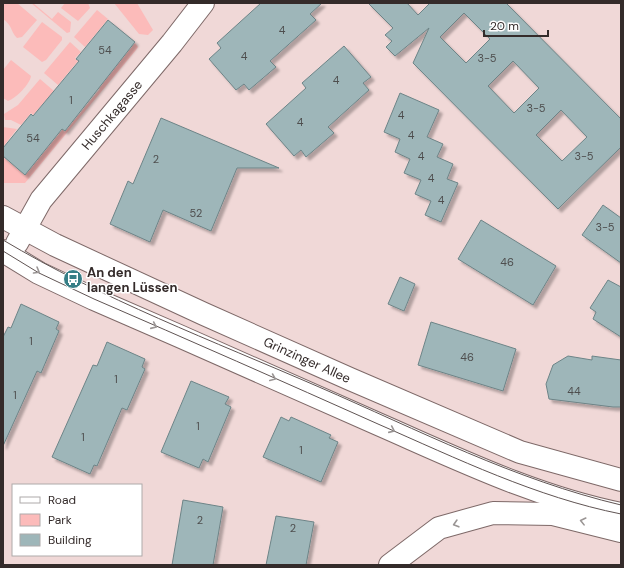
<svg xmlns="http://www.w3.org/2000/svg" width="624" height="568" viewBox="0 0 624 568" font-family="'DM Sans',sans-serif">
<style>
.green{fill:#fcbbba}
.building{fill:#9eb6b9;stroke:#6d8487;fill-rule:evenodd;filter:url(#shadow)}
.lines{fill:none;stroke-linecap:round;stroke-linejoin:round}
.minor-casing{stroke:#7e6968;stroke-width:24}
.minor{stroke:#fff;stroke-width:22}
.tram{stroke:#605453;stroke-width:1}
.oneway{stroke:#9a9594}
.labels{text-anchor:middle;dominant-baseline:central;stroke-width:3;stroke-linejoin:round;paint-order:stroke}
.number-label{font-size:11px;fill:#4e4e4e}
.street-label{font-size:13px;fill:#342b2a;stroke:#fff}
.poi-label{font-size:13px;font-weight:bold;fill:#342b2a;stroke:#fff;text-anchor:start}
</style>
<defs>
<filter id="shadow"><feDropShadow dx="3.5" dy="3.5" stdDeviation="1" flood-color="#0004"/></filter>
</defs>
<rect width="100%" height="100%" fill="#f0d8d7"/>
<g class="green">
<path d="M3 3H17L37 20 22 37 17 38C10 31 13 26 3 19Z"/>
<path d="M31 3H33L52 19 58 12 71 22 70 32 67 33Z"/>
<path d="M65 3H88L90 8 78 21 61 8Z"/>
<path d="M114 3H137L153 30 148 35 139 34Z"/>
<path d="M97 10 108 19 85 47 74 37Z"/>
<path d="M42 22 62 37V40L46 60 42 62 23 47Z"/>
<path d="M70 42 81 52 75 58 78 61 58 85 44 73Z"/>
<path d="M135 43 138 47 136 50 25 183H3V157L25 175 63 129 65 131 100 89 98 87Z"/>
<path d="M11 60 31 76C30 84 16 98 8 101L3 98V70Z"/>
<path d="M40 79 54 91 33 115 31 113 21 125 11 120H5L4 114 18 105Z"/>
<path d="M3 127 17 129 3 147Z"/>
</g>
<g class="building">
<path d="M261 3H322L310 14 316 20 270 61 276 67 249 90 244 84 236 90 209 59 221 48 217 43Z"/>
<path d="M368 3H407L418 15 430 3H506L621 119V147L558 209 413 63 429 28 395 56 386 47 392 41 385 35 393 28ZM464 13 490 39 466 63 440 37ZM513 61 539 88 514 113 488 86ZM561 110 587 137 562 161 536 135Z"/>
<path d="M108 20 135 42 65 131 62 129 25 175 3 156V148L31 114 33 116 79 61 76 59Z"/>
<path d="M344 46 371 77 363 83 369 90 328 127 334 133 306 157 301 150 294 156 266 124 306 88 302 83Z"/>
<path d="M400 93 439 110 427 137 443 144 437 157 453 164 447 179 458 183 441 222 425 215 431 201 415 194 421 180 404 173 410 159 395 152 400 139 384 132Z"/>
<path d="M161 118 279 168H237L211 231 163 210 150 242 110 224 128 181 133 184Z"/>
<path d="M603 205 621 218V263L582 235Z"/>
<path d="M481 220 556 266 533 305 458 259Z"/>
<path d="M400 277 415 284 404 311 388 304Z"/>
<path d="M608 280 621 287V337L593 319 596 312 590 308Z"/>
<path d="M21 304 59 322 56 329 59 331 41 373 37 371 3 446V337L8 327 11 328Z"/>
<path d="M431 322 516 349 503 391 418 365Z"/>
<path d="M107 342 145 359 142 367 145 369 127 410 122 408 97 466 94 465 90 474 52 457 93 365 97 366Z"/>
<path d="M568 356 592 360V356L621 360V407H613L549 399 546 384 553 365Z"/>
<path d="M191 381 229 397 225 404 231 407 208 462 203 459 199 468 161 452Z"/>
<path d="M281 417 289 421 291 417 331 435 329 438 338 442 321 482 263 457Z"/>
<path d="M183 500 223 507 213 565H172Z"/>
<path d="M276 516 314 522 306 565H266Z"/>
</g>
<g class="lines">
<defs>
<g id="minor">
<path d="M3 217 55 245 204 314 350 379 520 452 621 480"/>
<path d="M17 243 41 200 172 43 203 3"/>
<path d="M3 251 39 273 94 299C189 340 284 382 378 424 458 459 536 497 621 514"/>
<path d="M390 565 439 528 493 513 553 514 621 531"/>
</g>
</defs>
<use href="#minor" class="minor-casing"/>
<use href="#minor" class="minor"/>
<g class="tram">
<path d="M3 240C102 299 213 341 319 387 418 430 515 480 621 505"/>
<path d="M3 251 39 273 94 299C189 340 284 382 378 424 458 459 536 497 621 514"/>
</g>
</g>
<defs><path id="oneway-chevron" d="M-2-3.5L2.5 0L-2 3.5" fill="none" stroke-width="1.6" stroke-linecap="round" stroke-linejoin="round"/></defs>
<g class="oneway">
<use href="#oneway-chevron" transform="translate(37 271) rotate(30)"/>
<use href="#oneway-chevron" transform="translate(154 326) rotate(24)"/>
<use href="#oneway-chevron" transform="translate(273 378) rotate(23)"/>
<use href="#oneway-chevron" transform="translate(392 430) rotate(24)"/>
<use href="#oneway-chevron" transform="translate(583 521) rotate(-166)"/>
<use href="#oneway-chevron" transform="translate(456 524) rotate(164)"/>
</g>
<defs>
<symbol id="bus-disc" viewBox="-11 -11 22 22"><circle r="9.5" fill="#367e86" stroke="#fff"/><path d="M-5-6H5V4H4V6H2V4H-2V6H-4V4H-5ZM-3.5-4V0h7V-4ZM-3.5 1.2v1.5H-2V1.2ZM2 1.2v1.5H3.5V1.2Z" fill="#fff"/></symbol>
</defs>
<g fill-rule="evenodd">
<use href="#bus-disc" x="62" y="268" width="22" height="22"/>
</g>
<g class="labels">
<g class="number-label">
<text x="282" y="30">4</text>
<text x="105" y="50">54</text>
<text x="244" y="56">4</text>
<text x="487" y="58">3-5</text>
<text x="336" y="80">4</text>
<text x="71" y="100">1</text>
<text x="536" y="108">3-5</text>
<text x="401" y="115">4</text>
<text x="300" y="122">4</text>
<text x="411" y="135">4</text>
<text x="33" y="138">54</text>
<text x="421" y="156">4</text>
<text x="584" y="156">3-5</text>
<text x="156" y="159">2</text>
<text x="431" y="178">4</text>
<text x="441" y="200">4</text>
<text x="196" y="213">52</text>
<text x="605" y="227">3-5</text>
<text x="507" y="262">46</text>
<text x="31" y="341">1</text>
<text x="467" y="357">46</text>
<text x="116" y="379">1</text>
<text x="574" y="391">44</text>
<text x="15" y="395">1</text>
<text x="198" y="426">1</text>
<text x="83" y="437">1</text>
<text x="301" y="450">1</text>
<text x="200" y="520">2</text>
<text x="293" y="528">2</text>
</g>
<g class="street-label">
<text transform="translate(112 115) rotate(-50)">Huschkagasse</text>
<text transform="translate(307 360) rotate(24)">Grinzinger Allee</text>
</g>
<g class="poi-label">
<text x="87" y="272">An den<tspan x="87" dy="15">langen Lüssen</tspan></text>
</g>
</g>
<rect width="624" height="568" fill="none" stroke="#342b2a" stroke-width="8"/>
<rect x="12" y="484" width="130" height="72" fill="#ffffff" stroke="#aeaaaa"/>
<rect x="20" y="497" width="20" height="6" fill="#ffffff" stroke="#aeaaaa"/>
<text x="48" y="504" font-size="12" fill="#342b2a">Road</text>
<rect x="20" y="514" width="20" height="12" fill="#fcbbba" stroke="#aeaaaa"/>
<text x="48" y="524" font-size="12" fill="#342b2a">Park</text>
<rect x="20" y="534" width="20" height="12" fill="#9eb6b9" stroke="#aeaaaa"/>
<text x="48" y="544" font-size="12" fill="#342b2a">Building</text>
<path d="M484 30v6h64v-6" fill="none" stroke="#342b2a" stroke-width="2"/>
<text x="490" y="30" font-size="12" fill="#342b2a" stroke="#ffffff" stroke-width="3" paint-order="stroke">20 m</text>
</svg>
